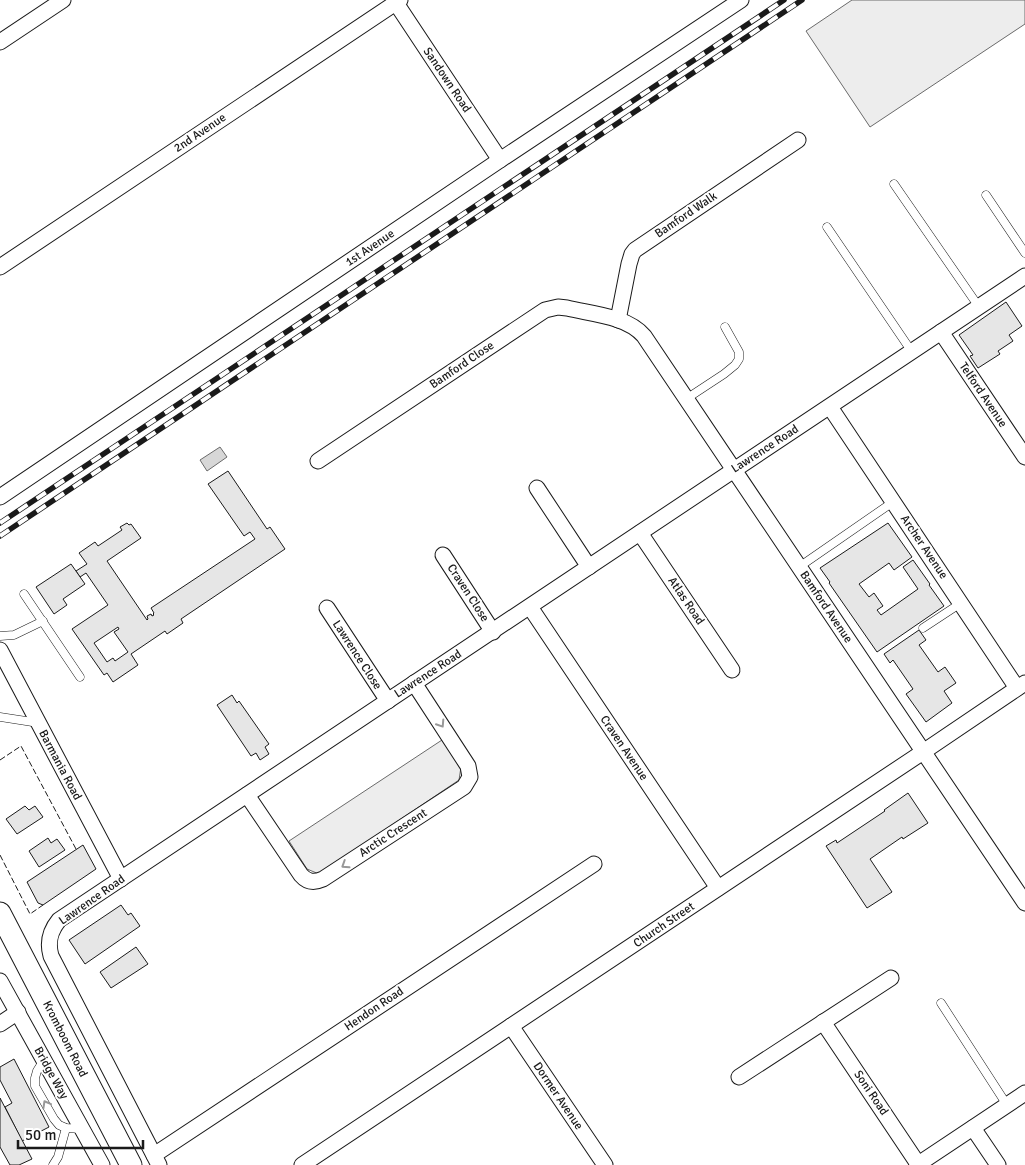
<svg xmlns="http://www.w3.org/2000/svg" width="1025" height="1165" viewBox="0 0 1025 1165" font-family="Signika,sans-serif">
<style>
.built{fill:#ededed;stroke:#6a6a6a}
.water{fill:#d7d7d7;stroke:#6a6a6a}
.building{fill:#e6e6e6;stroke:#1a1a1a;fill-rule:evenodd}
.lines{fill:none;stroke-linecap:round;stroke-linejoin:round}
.lane-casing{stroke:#1a1a1a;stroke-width:9}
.street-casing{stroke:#1a1a1a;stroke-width:17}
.secondary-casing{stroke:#1a1a1a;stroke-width:23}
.lane{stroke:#fff;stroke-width:8}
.street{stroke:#fff;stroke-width:15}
.secondary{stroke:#fff;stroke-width:21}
.rail-casing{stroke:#1a1a1a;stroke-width:5.5}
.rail{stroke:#fff;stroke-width:4;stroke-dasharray:11;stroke-linecap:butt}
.fence{stroke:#1a1a1a;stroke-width:1;stroke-dasharray:6 2.5;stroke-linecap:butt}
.oneway{stroke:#989898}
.labels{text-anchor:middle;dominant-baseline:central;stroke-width:4;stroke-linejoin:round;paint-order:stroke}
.street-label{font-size:12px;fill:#1a1a1a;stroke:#fff}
</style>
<rect width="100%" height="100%" fill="#fff"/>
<g class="built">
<path d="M852 0H1025V24L870 127 806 31Z"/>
<path d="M442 740 461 767 459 780 319 874 307 869 289 841Z"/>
</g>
<path class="water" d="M220 447 227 457 207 471 200 460Z"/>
<g class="building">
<path d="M1006 302 1022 326 1009 335 1013 341 998 351 1000 354 978 368 970 356 973 355 959 335Z"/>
<path d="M228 471 267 529 270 527 285 549 181 619 183 623 167 634 165 631 131 654 138 665 113 682 107 673 104 675 72 629 108 605 86 573 80 577 76 571 87 564 79 553 95 542 98 546 122 530 120 527 127 523 129 525 131 524 141 538 107 561 147 620 148 619 147 616 151 614 152 616 154 615 153 614 154 613 151 608 255 539 250 532 244 536 208 484ZM118 627 119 629 114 632 128 652 115 661 113 658 107 662 94 643Z"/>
<path d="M888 523 912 557 894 570 889 563 859 584 869 597 874 593 883 606 877 610 881 615 918 589 903 567 913 560 930 584 929 585 944 606 877 652 829 583 830 582 820 568Z"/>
<path d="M71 564 85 584 63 599 67 605 54 614 36 587Z"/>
<path d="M919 630 926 640 919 645 938 672 945 667 956 683 944 691 952 703 926 722 906 694 913 689 893 660 890 663 884 654Z"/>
<path d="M232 695 237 703 239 701 269 744 265 747 269 754 260 760 256 753 251 756 217 705Z"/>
<path d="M908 793 928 823 903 839 902 837 870 859 892 892 867 908 826 846 836 840 837 843 885 811 884 810Z"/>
<path d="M25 806 29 810 35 806 43 817 17 834 6 819Z"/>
<path d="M48 838 51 843 57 839 65 850 39 867 29 851Z"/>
<path d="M83 845 96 869 43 905 38 903 27 882Z"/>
<path d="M121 905 128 915 131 913 140 926 85 964 69 940Z"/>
<path d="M136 947 148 964 111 988 100 972Z"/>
<path d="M14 1059 49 1127 22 1141 5 1107 12 1103 0 1080V1067Z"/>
<path d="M0 1098 32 1159 19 1165H10L0 1147Z"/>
</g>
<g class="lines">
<defs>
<g id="lane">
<path d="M894 184 979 307"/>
<path d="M986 195 1025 253"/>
<path d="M827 227 912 352"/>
<path d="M686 399 724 374 735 365 739 359V352L725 327"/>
<path d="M799 567 893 502"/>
<path d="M24 594 80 677"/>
<path d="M923 628 961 603"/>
<path d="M0 636 14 635 43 621"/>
<path d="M0 717 39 723"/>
<path d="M941 1003 1007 1105"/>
<path d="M44 1060 37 1071 35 1078V1086L54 1119 59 1125 66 1128 82 1129"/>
<path d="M53 1165 58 1157 66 1128"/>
</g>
<g id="street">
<path d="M394 0 500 160"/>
<path d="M0 42 63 0"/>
<path d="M0 267 400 0"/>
<path d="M618 320 629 264 632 254 635 250 798 140"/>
<path d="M941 332 1025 457"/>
<path d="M830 407 1017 688"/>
<path d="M318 461 545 310 558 307 567 308C592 314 627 316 644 336L1025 903"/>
<path d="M537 488 589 567"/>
<path d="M0 497 500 160 741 0"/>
<path d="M640 533 732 670"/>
<path d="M443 555 493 632"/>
<path d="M530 607 718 888"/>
<path d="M327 608 388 701"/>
<path d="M0 650 121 879"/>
<path d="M247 795 301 875C307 882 314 883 323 879L464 787 470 777 468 766 414 683"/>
<path d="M0 981 102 1165"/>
<path d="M823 1022 918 1164"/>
<path d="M0 1024 18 1012"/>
<path d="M511 1026 605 1165"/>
<path d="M739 1077 891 978"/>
<path d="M973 1128 998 1165"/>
<path d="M154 1155 594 864"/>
<path d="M159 1165 51 956C47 942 50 931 59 920L1025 276"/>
<path d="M302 1165 923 752 1025 683"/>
<path d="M917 1165 1025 1093"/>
</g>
<path id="secondary" d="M0 913 131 1165"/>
</defs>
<use href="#lane" class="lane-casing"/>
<use href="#street" class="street-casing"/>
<use href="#secondary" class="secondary-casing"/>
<use href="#lane" class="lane"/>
<use href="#street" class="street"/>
<use href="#secondary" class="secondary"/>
<defs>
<g id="rail">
<path d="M0 523 784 0"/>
<path d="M0 536 802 0"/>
</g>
</defs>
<use href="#rail" class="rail-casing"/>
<use href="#rail" class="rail"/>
<g class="fence">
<path d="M0 760 21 746 76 849"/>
<path d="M0 855 30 914 43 905"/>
</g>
</g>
<defs><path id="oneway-chevron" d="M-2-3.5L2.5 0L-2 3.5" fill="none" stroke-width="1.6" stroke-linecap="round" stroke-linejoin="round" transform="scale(1.25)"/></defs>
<g class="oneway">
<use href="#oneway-chevron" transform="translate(441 724) rotate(57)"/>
<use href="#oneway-chevron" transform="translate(345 865) rotate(147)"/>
<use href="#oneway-chevron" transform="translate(46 1104) rotate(-119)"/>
</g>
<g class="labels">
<g class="street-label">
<text transform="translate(447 80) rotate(56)">Sandown Road</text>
<text transform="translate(200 133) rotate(-34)">2nd Avenue</text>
<text transform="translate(686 215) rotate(-34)">Bamford Walk</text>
<text transform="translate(370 248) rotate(-34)">1st Avenue</text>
<text transform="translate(462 365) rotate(-34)">Bamford Close</text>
<text transform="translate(983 395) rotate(56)">Telford Avenue</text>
<text transform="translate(765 449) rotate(-33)">Lawrence Road</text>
<text transform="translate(924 547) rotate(56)">Archer Avenue</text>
<text transform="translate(468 593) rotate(57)">Craven Close</text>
<text transform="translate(686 601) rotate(56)">Atlas Road</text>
<text transform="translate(826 607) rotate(56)">Bamford Avenue</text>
<text transform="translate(357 655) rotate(57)">Lawrence Close</text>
<text transform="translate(428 674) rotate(-33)">Lawrence Road</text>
<text transform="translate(624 748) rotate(56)">Craven Avenue</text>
<text transform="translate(60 765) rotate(62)">Barmania Road</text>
<text transform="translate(393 833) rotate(-33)">Arctic Crescent</text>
<text transform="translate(92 900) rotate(-35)">Lawrence Road</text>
<text transform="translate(664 925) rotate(-34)">Church Street</text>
<text transform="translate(374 1009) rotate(-34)">Hendon Road</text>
<text transform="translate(65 1039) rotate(63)">Kromboom Road</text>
<text transform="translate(51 1073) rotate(61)">Bridge Way</text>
<text transform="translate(871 1093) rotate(56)">Soni Road</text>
<text transform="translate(558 1096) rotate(56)">Dormer Avenue</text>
</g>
</g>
<path d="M18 1140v8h125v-8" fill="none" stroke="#1a1a1a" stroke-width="2.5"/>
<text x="25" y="1140" font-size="15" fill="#1a1a1a" stroke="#ffffff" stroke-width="4" paint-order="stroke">50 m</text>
</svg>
